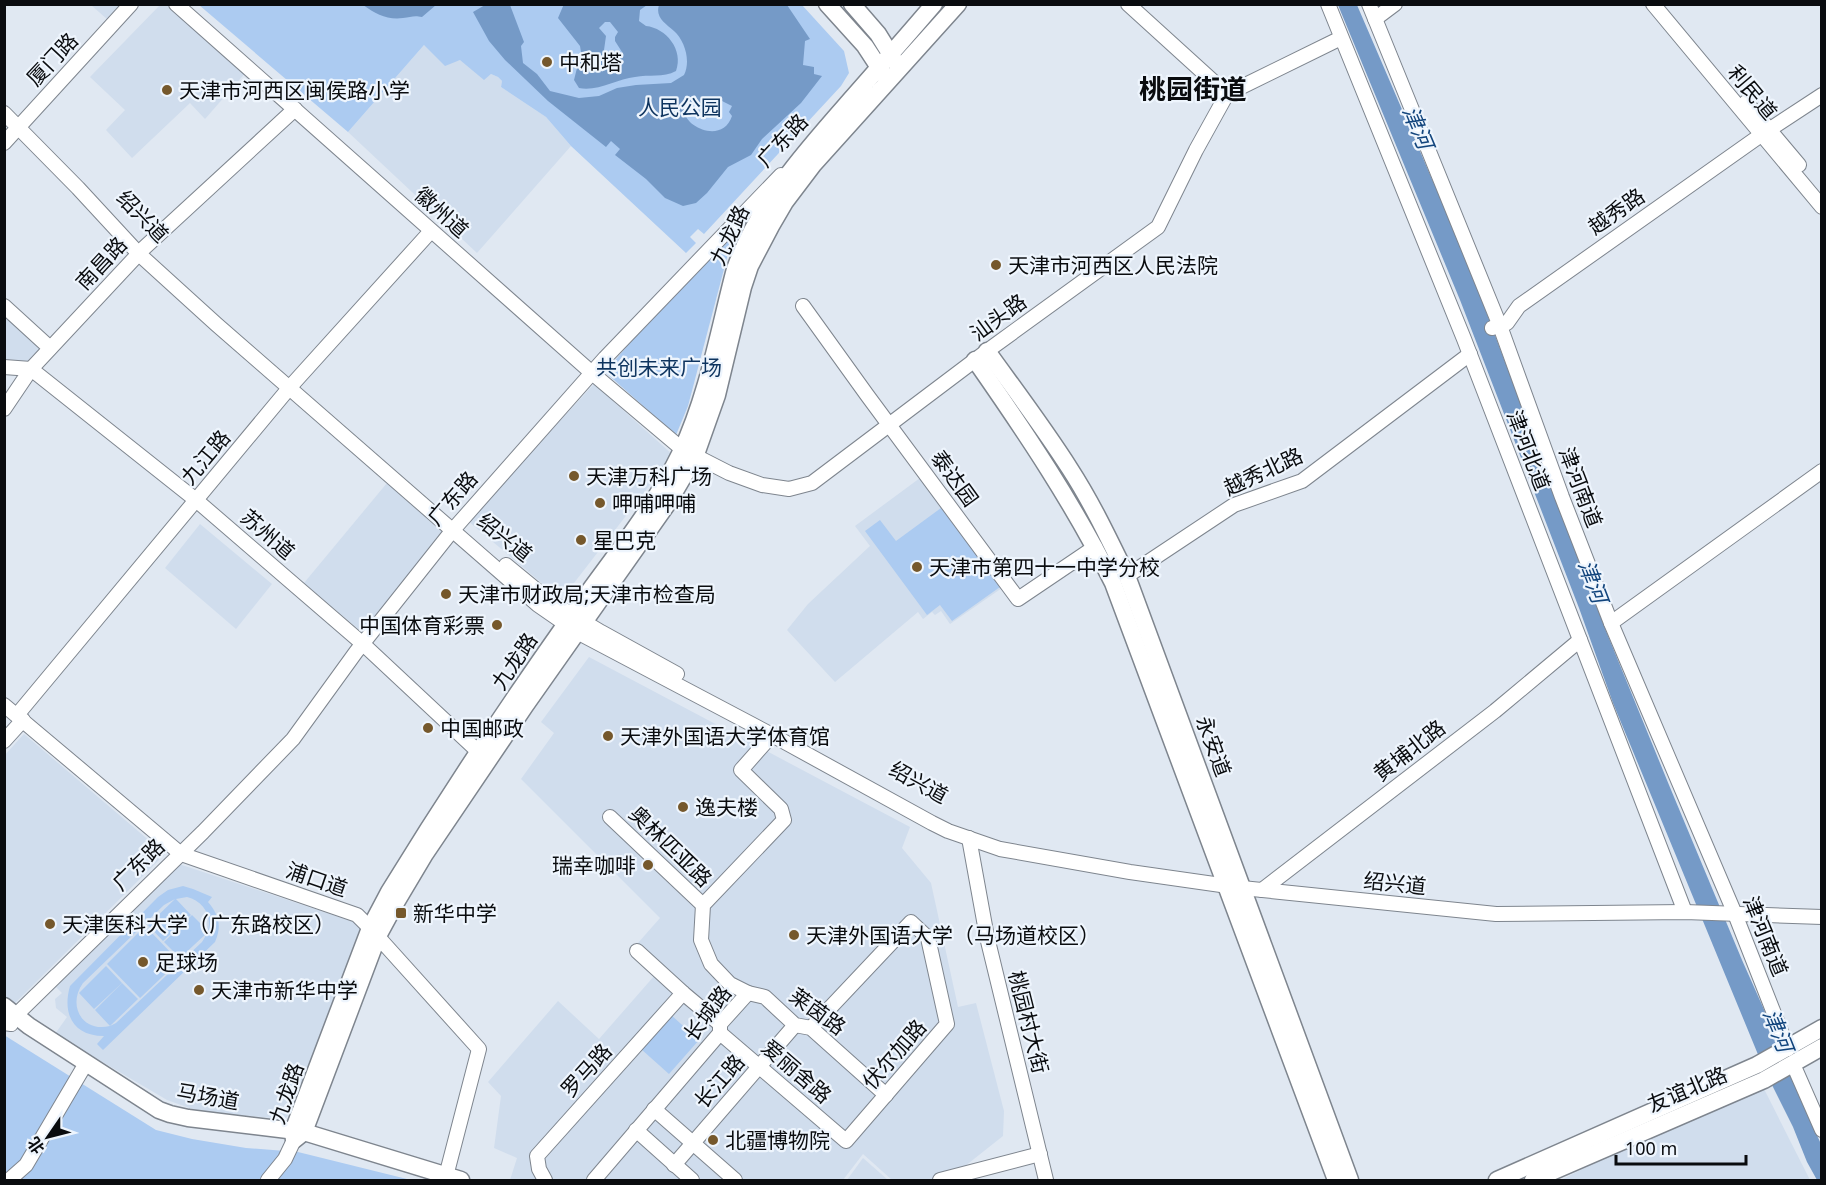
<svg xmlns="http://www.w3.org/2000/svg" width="1826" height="1185" viewBox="0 0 1826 1185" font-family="'Noto Sans','Noto Sans SC',sans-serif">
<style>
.built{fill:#d0dded}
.green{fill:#accbf1;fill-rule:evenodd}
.water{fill:#759ac7;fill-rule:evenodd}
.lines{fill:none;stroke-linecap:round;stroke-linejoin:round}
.minor-casing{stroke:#7e858e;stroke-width:16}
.major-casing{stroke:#7e858e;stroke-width:19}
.minor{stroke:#fff;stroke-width:14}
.major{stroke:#fff;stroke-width:16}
.poi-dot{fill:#75582c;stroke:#eef5fd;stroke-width:2}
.labels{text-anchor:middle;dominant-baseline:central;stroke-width:4.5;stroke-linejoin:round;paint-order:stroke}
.street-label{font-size:21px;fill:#0a0c0f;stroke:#eef5fd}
.poi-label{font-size:21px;fill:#0a0c0f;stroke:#eef5fd;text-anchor:start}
.park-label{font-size:21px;fill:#0e345f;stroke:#eef5fd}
.water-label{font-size:22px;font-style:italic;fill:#12457d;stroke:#eef5fd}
.district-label{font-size:27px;font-weight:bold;fill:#0a0c0f;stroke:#eef5fd}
</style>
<rect width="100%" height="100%" fill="#e0e8f2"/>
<g class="built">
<path d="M161 4 170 5 247 71 205 119 190 103 132 158 106 130 125 110 90 77Z"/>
<path d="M91 5H122L108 20Z"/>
<path d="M424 45 451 62 460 60 464 61 484 79 491 74 498 77 502 81 501 87 546 117 571 146 477 253 348 132Z"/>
<path d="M4 314 42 350 30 364 5 362Z"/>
<path d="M594 384 673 455 574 583 566 588 550 590 468 521Z"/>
<path d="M920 478 1002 588 950 624 941 611 935 615 932 612 923 619 918 612 835 682 787 630 808 604 870 546 855 526Z"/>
<path d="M387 483 442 532 363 633 304 583Z"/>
<path d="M200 524 272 584 236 629 165 568Z"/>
<path d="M589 657 910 827 902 848 931 883 958 1007 976 1003 1004 1111 1003 1136 955 1174 928 1180H892L863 1154 843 1180H510L517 1158 494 1148 501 1096 488 1082 558 1001 599 1039 655 975 630 952 660 918 521 779 554 733 541 722Z"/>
<path d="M24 734 165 854 14 1004 4 994V756Z"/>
<path d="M179 864 354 922 361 931 317 1045 287 1117 284 1119 198 1111 167 1100 55 1034 67 1017 56 1008 55 999 62 993 56 987Z"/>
<path d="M1759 1079 1810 1180H1561Z"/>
<path d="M863 1158 888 1180H847Z"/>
</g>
<g class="green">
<path d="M199 5H802L844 51 849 73 841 86 704 234 698 229 690 237 696 243 686 253 571 146 546 117 501 87 502 81 498 77 491 74 484 80 460 60 445 66 424 45 348 132Z"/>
<path d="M734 231 688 406 676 435 605 372 682 282Z"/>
<path d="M941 508 1000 587 952 621 940 605 927 615 865 531 880 520 896 541Z"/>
<path d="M183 886 193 889 212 897 208 902C219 915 222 926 215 942L103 1050 97 1044 104 1036C73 1036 62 1014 70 986L158 897 168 890ZM187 897C203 901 212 915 208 931L192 915 164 942 180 958 208 932 202 942 116 1023 110 1026 138 999 122 983 95 1010 110 1026C82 1033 67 1005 83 983L164 905 175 899 148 925 163 941 191 915 176 899Z"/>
<path d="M145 926 179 961 140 998 107 964Z"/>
<path d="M106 966 122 983 94 1009 79 993Z"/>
<path d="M671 1015 699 1040 669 1074 641 1049Z"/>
<path d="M4 1035 156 1130 192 1139 246 1148 298 1152 411 1180H5Z"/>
</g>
<g class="water">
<path d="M564 4 653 5 652 6 647 5 640 10 639 21 646 26C666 28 684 50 676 71 663 78 649 74 635 77 617 79 597 92 579 88L574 80 581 52 580 46 558 18ZM605 22H610L618 32 615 37V41L622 52 619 56H609L604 50 606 36 599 28Z"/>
<path d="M363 5H436L422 17C414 15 411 17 403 18 387 20 376 14 363 5Z"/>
<path d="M485 5H510L524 42 521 46 523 63 537 74 550 91 579 98 599 96 617 88 636 85 671 83 684 75C691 61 685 41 674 31 665 23 655 17 659 5H787L810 39 805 41 803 65 814 67V74L822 76 801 103 762 139 751 155 728 167 707 193 696 203 683 206 665 198 646 179 615 155 620 149 611 141 606 147 548 101 505 60 489 41 473 12ZM720 100 732 106 729 112 732 116C721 149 673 120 688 106 693 102 706 107 715 101L718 102Z"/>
<path d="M1338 5H1357L1466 258 1606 631 1669 785 1742 960 1786 1059 1798 1094 1821 1144V1180H1817L1807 1162 1793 1127 1764 1069 1613 703 1579 608 1460 300Z"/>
</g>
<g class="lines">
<defs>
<g id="minor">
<path d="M176 4 592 373 682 449 729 473 762 485 789 489 812 483 987 351 1158 227 1196 150 1227 94 1341 38"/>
<path d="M1128 4 1227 94"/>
<path d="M1328 4 1464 339 1685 912"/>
<path d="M1369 4 1500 326 1562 497 1611 623 1735 914 1788 1049"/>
<path d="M1653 4 1822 207"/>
<path d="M1375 19 1395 4"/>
<path d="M1746 102 1799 165"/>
<path d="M4 113 78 188 139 254 216 324 538 605 577 632 772 735 932 823 948 831 1000 849 1130 872 1242 888 1496 914 1685 912 1822 917"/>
<path d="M4 143 131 4"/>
<path d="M4 306 50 348"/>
<path d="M803 306 867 395 1018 599 1095 547"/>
<path d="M1492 328 1507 323 1519 306 1761 135 1822 95"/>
<path d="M4 367 31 369 196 500 363 644 485 758"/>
<path d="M4 409 31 369 144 248 295 109"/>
<path d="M506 565 551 602 601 632 677 674"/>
<path d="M1127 576 1234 505 1302 481 1470 354"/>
<path d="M1611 623 1822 471"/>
<path d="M4 705 181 854 357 915 370 928 479 1049 445 1180"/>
<path d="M17 715 290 387 431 231"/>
<path d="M4 741 23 720"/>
<path d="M610 817 703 905"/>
<path d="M969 838 987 937 1046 1180"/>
<path d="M1262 890 1495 711 1580 640"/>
<path d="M637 951 683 993 720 1024"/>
<path d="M748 993 765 997 795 1025 811 1028 886 1095"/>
<path d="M4 1023 11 1024 15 1016 203 832 293 739 356 652 452 531 605 358 781 175"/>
<path d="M720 1033 846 1141 947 1024 928 938 911 922 811 1028"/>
<path d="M1793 1064 1822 1130"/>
<path d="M654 1109 735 1180"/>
<path d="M636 1130 692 1180"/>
<path d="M674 1165 795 1025"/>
<path d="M9 1180 26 1165 82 1070"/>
<path d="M268 1180 285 1159 294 1140"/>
<path d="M545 1180 539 1169 537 1156 683 993"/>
<path d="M594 1180 720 1033V1024L748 993 730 984 711 964 701 940 703 905 784 820 781 809 741 770 772 735"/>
<path d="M940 1180 1040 1154"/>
</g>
<g id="major">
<path d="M827 4 865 46 884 75"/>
<path d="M852 4 878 34 896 63"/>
<path d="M934 4C905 38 875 72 846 105 802 155 758 205 735 269 719 330 708 394 681 452 652 512 608 563 570 618 507 707 446 799 389 892L370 928 293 1131 294 1140 304 1132 378 936 397 901 425 854 525 706 668 503 695 457 717 395 743 287 750 266 771 226 785 202 813 165 958 4"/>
<path d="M987 351C1015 390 1044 428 1070 469 1092 503 1109 539 1127 576L1350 1180"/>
<path d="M975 360C1026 433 1073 503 1113 583L1336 1180"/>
<path d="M4 1006 29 1026 159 1110 170 1114 188 1118 304 1132 461 1180"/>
<path d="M1497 1180 1757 1065 1822 1028"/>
<path d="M1533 1180 1764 1080 1822 1047"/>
</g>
</defs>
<use href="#minor" class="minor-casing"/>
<use href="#major" class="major-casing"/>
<use href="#minor" class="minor"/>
<use href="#major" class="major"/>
</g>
<g class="poi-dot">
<circle cx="547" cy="62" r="6"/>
<circle cx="167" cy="90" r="6"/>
<circle cx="996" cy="265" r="6"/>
<circle cx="574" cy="476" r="6"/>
<circle cx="600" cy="503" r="6"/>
<circle cx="581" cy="540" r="6"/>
<circle cx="917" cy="567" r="6"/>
<circle cx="446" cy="594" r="6"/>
<circle cx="497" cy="625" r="6"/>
<circle cx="428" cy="728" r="6"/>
<circle cx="608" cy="736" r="6"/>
<circle cx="683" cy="807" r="6"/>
<circle cx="648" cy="865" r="6"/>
<rect x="395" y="907" width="12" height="12" rx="3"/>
<circle cx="50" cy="924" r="6"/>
<circle cx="794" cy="935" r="6"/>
<circle cx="143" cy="962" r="6"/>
<circle cx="199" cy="990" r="6"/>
<circle cx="713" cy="1140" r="6"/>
</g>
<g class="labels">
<g class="street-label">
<text transform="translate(52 59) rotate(-47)">厦门路</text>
<text transform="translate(1753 92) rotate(50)">利民道</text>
<text transform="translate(782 140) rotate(-47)">广东路</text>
<text transform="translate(1616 211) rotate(-35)">越秀路</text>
<text transform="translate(442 212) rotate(42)">徽州道</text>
<text transform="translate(143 216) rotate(46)">绍兴道</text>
<text transform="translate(729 235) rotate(-65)">九龙路</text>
<text transform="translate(101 263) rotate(-47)">南昌路</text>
<text transform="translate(998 317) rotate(-36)">汕头路</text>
<text transform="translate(1529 450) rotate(69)">津河北道</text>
<text transform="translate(205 457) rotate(-50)">九江路</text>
<text transform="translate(1263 471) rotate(-25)">越秀北路</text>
<text transform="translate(955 478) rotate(54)">泰达园</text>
<text transform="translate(1581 487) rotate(69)">津河南道</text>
<text transform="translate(452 498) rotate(-49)">广东路</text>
<text transform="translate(268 534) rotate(41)">苏州道</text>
<text transform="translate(505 537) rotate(39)">绍兴道</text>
<text transform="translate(514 661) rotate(-56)">九龙路</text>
<text transform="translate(1214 746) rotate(70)">永安道</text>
<text transform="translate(1409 750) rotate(-38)">黄埔北路</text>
<text transform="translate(919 782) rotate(29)">绍兴道</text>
<text transform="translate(671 846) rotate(44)">奥林匹亚路</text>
<text transform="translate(138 864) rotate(-44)">广东路</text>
<text transform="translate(317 879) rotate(19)">浦口道</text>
<text transform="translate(1395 883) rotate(6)">绍兴道</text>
<text transform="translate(1766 936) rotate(68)">津河南道</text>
<text transform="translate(818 1011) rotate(36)">莱茵路</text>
<text transform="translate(707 1013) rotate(-53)">长城路</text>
<text transform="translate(1029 1022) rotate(76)">桃园村大街</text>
<text transform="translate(894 1054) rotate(-49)">伏尔加路</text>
<text transform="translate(586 1070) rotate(-48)">罗马路</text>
<text transform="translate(797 1071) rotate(41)">爱丽舍路</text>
<text transform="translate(719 1081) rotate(-49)">长江路</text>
<text transform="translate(1687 1089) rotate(-23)">友谊北路</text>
<text transform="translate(286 1093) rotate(-71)">九龙路</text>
<text transform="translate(208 1096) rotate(10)">马场道</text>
</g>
<g class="poi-label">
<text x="559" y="62">中和塔</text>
<text x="179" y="90">天津市河西区闽侯路小学</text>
<text x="1008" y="265">天津市河西区人民法院</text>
<text x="586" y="476">天津万科广场</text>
<text x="612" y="503">呷哺呷哺</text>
<text x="593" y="540">星巴克</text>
<text x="929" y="567">天津市第四十一中学分校</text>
<text x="458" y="594">天津市财政局;天津市检查局</text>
<text x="485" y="625" text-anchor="end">中国体育彩票</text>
<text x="440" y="728">中国邮政</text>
<text x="620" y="736">天津外国语大学体育馆</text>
<text x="695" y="807">逸夫楼</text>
<text x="636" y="865" text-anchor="end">瑞幸咖啡</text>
<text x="413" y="913">新华中学</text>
<text x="62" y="924">天津医科大学（广东路校区）</text>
<text x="806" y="935">天津外国语大学（马场道校区）</text>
<text x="155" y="962">足球场</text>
<text x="211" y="990">天津市新华中学</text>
<text x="725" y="1140">北疆博物院</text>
</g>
<g class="park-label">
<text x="680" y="107">人民公园</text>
<text x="659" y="367">共创未来广场</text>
</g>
<g class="water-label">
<text transform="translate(1419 127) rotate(67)">津河</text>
<text transform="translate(1594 581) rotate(69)">津河</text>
<text transform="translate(1779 1030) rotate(68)">津河</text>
</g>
<g class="district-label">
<text x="1193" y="88">桃园街道</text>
</g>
</g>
<rect width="1826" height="1185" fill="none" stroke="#0a0c0f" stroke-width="12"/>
<g transform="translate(48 1137) rotate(235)" stroke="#eef5fd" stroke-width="4.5" paint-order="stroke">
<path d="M0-4.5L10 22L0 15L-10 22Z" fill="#0a0c0f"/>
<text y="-9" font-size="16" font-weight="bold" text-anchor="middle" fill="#0a0c0f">北</text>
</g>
<path d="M1616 1155v9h130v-9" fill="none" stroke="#0a0c0f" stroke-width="3"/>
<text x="1625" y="1155" font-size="18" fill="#0a0c0f" stroke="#eef5fd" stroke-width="4.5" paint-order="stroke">100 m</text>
</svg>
